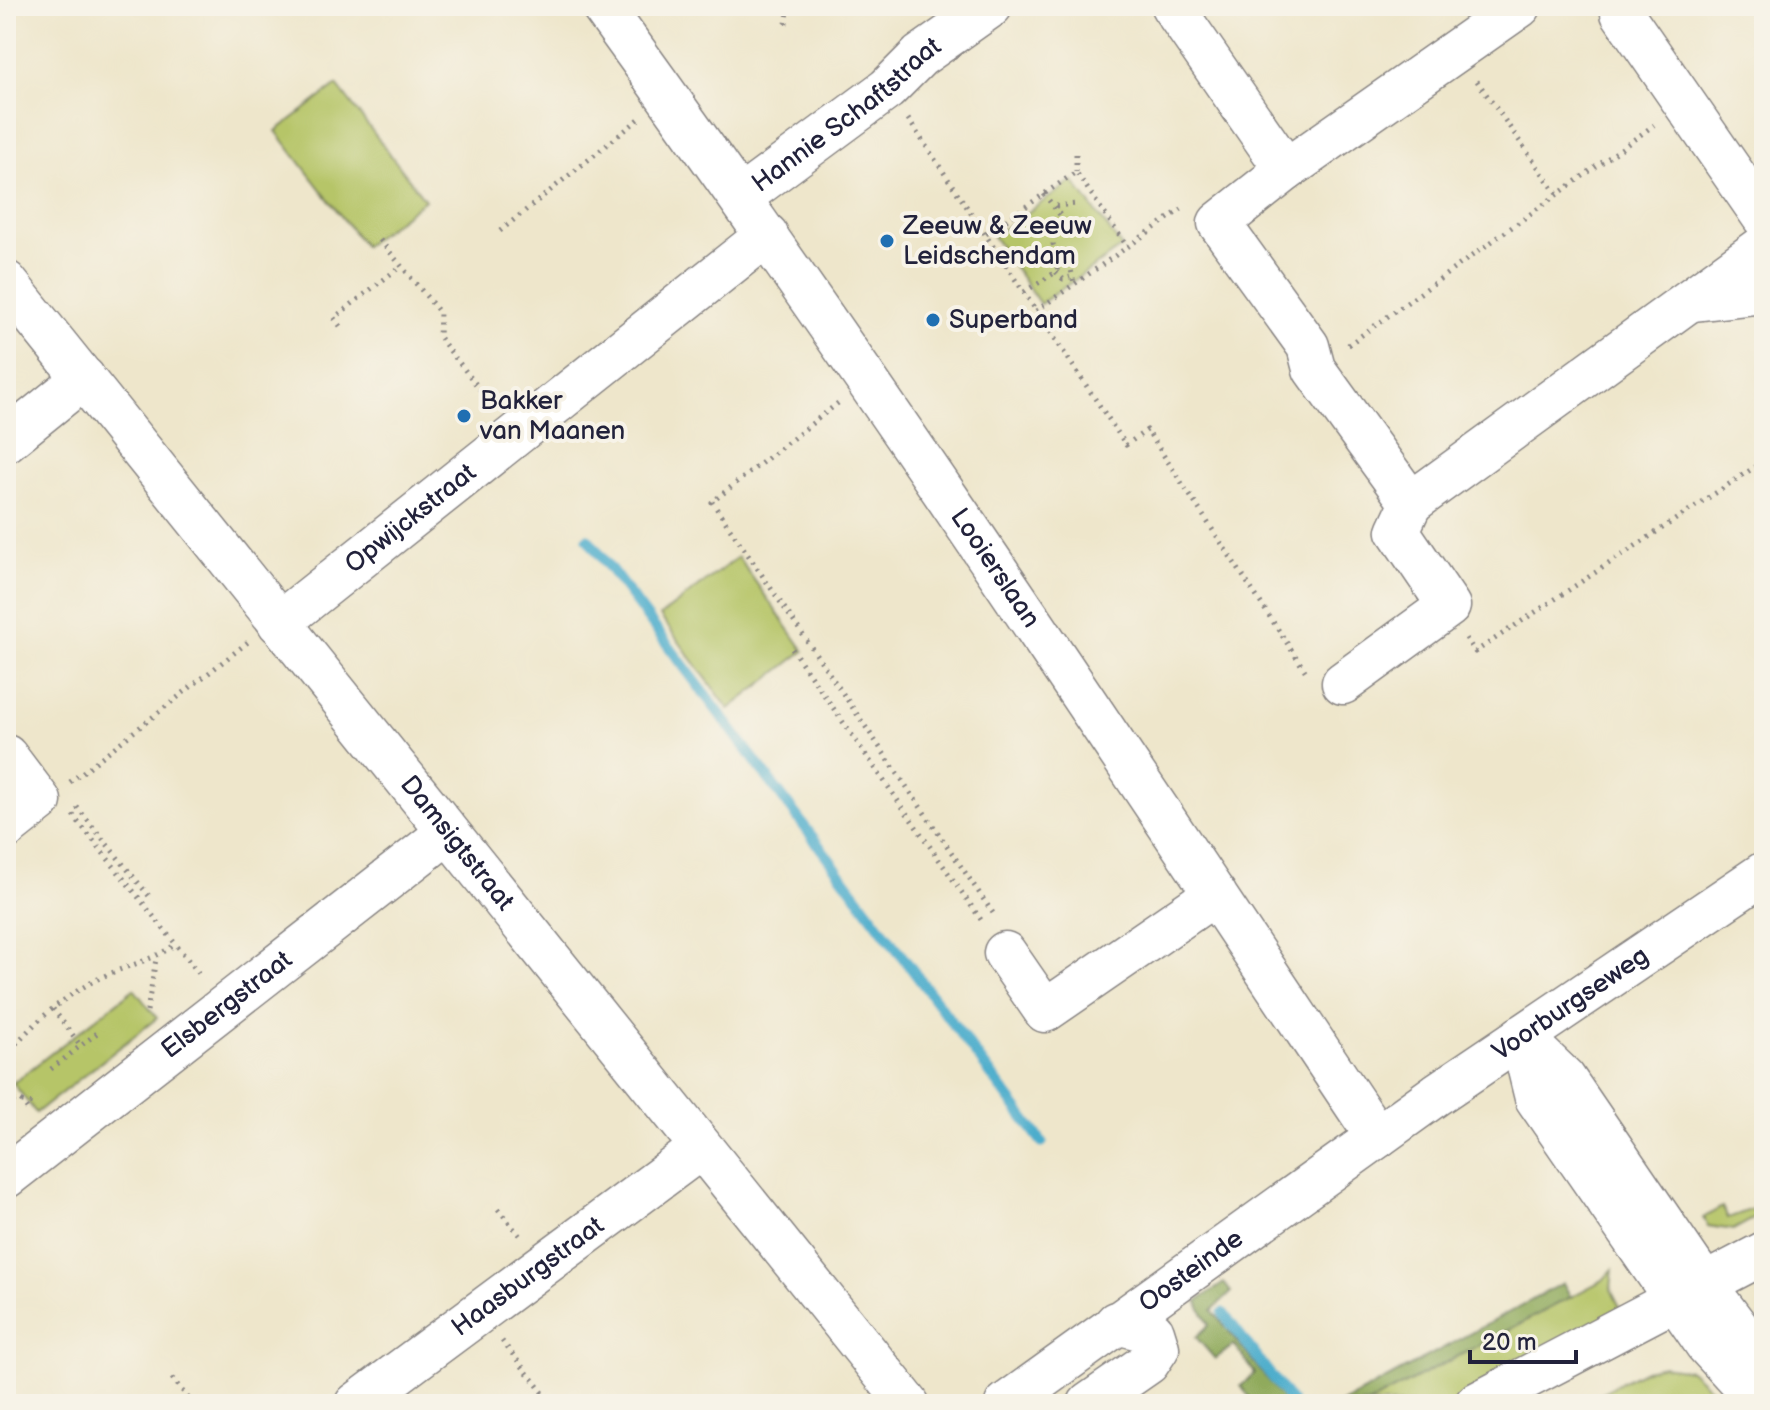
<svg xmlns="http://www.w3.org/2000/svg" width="1770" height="1410" viewBox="0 0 1770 1410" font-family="'Balsamiq Sans',sans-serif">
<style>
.green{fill:#b6c567;stroke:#6c7451;stroke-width:2}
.forest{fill:#90aa5c;stroke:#59664c;stroke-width:2}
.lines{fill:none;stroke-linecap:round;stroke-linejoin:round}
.stream{stroke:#4dadcc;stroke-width:11}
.minor-casing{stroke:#888483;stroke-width:45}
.path{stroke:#888483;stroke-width:5;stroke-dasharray:2 6;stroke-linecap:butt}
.minor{stroke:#fff;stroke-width:42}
.poi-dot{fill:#1f6fb2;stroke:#f7f3e8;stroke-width:3}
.labels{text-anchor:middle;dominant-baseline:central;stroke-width:8;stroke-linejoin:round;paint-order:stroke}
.street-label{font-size:26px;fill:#22223b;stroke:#f7f3e8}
.poi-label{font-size:26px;fill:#22223b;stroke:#f7f3e8;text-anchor:start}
</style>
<rect width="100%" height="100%" fill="#f7f3e8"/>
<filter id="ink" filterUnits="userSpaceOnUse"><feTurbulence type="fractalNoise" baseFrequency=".0125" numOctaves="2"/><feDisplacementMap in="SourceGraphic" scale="16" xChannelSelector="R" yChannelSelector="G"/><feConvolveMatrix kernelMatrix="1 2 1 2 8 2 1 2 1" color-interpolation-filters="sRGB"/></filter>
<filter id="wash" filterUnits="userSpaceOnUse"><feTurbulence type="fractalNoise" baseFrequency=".006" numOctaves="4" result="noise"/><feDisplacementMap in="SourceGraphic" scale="32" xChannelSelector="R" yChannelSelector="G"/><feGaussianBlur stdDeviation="1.8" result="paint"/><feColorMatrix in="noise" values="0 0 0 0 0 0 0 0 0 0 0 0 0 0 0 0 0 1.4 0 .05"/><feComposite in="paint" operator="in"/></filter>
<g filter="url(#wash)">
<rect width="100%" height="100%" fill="#eee6cb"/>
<g class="green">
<path d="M337 85 425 200 364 246 276 131Z"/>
<path d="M1073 181 1122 247 1040 304 993 236Z"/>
<path d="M738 557 804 651 729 709 660 616Z"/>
<path d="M134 989 157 1018 36 1113 13 1083Z"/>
<path d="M1764 1205V1213L1733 1230 1708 1226 1703 1218 1722 1207 1728 1218Z"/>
<path d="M1613 1269 1611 1289 1624 1315 1458 1404H1367L1603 1280Z"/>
<path d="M1663 1366 1690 1370 1727 1404H1580L1645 1370Z"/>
</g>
<g class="forest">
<path d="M1224 1283 1231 1292 1212 1310 1287 1404H1254L1241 1386 1255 1373 1234 1345 1215 1359 1196 1337 1209 1325 1197 1301Z"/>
<path d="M1563 1283 1571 1297 1367 1404H1340Z"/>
</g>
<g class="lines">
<g class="stream">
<path d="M588 539 1042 1142"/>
<path d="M1223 1313 1292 1403"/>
</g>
</g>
</g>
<g filter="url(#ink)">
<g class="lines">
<defs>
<g id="minor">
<path id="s1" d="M602 6C871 376 1123 757 1377 1137"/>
<path d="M1172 6 1286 170 1520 6"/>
<path d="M1622 6V13L1764 218"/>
<path d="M1286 170 1219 223 1308 346 1314 369 1411 503 1764 246"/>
<path id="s2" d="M741 197 887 89 920 56 991 6"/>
<path id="s3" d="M6 282 908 1404"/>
<path d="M1694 300 1764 292"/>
<path d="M6 441 84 378"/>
<path id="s4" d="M279 623 767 235"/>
<path d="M1343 683 1449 606 1398 531 1411 503"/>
<path d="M6 756 40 801 6 828"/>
<path d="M1005 953 1045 1011 1215 894"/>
<path d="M1521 1037 1536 1098 1706 1344 1761 1404"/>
<path d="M1521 1037 1564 1078 1706 1286 1764 1363"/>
<path id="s5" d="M6 1177 447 833"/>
<path id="s6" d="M356 1404 701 1148"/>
<path id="s7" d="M1006 1404 1437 1094 1764 873"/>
<path d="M1089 1404 1148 1363 1158 1348 1153 1332 1116 1323"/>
<path d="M1476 1404 1764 1253"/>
</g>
</defs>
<use href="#minor" class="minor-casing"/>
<g class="path">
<path d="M786 24 789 6"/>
<path d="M1477 81 1557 194"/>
<path d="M908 119 1126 445 1147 430 1308 675"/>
<path d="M1076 172V152"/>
<path d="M1044 194 1060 215 1053 244 1060 263"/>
<path d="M1056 206 1077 204"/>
<path d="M500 231 639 119"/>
<path d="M986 234 1076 172 1127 246"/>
<path d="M380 240 440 313 439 337 493 406"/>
<path d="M1056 272 1063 279 1070 277"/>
<path d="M1024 292 1056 272 1060 263 1070 265 1074 283"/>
<path d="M1036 311 1183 208"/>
<path d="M340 326 334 318 401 266"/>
<path d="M1348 345 1654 125"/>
<path d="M838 403 712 502 995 916"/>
<path d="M1466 638 1475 652 1764 461"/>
<path d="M792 649 984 924"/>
<path d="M70 782 248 642"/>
<path d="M77 807 149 896"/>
<path d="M73 815 201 976"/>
<path d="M53 1009 81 1046"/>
<path d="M147 1011 156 959"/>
<path d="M6 1056C30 1025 66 994 102 977 128 965 152 961 176 944"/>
<path d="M51 1069 101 1030"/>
<path d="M6 1099 34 1104"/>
<path d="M21 1101 30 1113"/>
<path d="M498 1209 520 1236"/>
<path d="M502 1341 552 1404"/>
<path d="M172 1378 193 1404"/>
</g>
<use href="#minor" class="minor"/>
</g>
</g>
<g class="poi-dot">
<circle cx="887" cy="241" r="8"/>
<circle cx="933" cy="320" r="8"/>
<circle cx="464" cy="416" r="8"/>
</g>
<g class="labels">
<g class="street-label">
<text stroke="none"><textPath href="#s2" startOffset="134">Hannie Schaftstraat</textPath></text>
<text stroke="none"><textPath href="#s4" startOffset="168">Opwijckstraat</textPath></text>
<text stroke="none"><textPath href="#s1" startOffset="686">Looierslaan</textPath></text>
<text stroke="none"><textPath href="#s3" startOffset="720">Damsigtstraat</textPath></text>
<text stroke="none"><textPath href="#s7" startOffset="692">Voorburgseweg</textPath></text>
<text stroke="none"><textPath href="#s5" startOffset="280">Elsbergstraat</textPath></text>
<text stroke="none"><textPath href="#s7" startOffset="228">Oosteinde</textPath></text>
<text stroke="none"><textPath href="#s6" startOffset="214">Haasburgstraat</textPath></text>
</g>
<g class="poi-label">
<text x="903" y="226">Zeeuw &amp; Zeeuw<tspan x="903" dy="30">Leidschendam</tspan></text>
<text x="949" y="320">Superband</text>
<text x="480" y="401">Bakker<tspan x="480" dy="30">van Maanen</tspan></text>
</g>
</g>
<rect width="1770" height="1410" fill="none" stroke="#f7f3e8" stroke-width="32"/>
<path d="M1470 1350v12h106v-12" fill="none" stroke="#22223b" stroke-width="4"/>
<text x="1482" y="1350" font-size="24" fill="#22223b" stroke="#f7f3e8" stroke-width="6" paint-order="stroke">20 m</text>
</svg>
